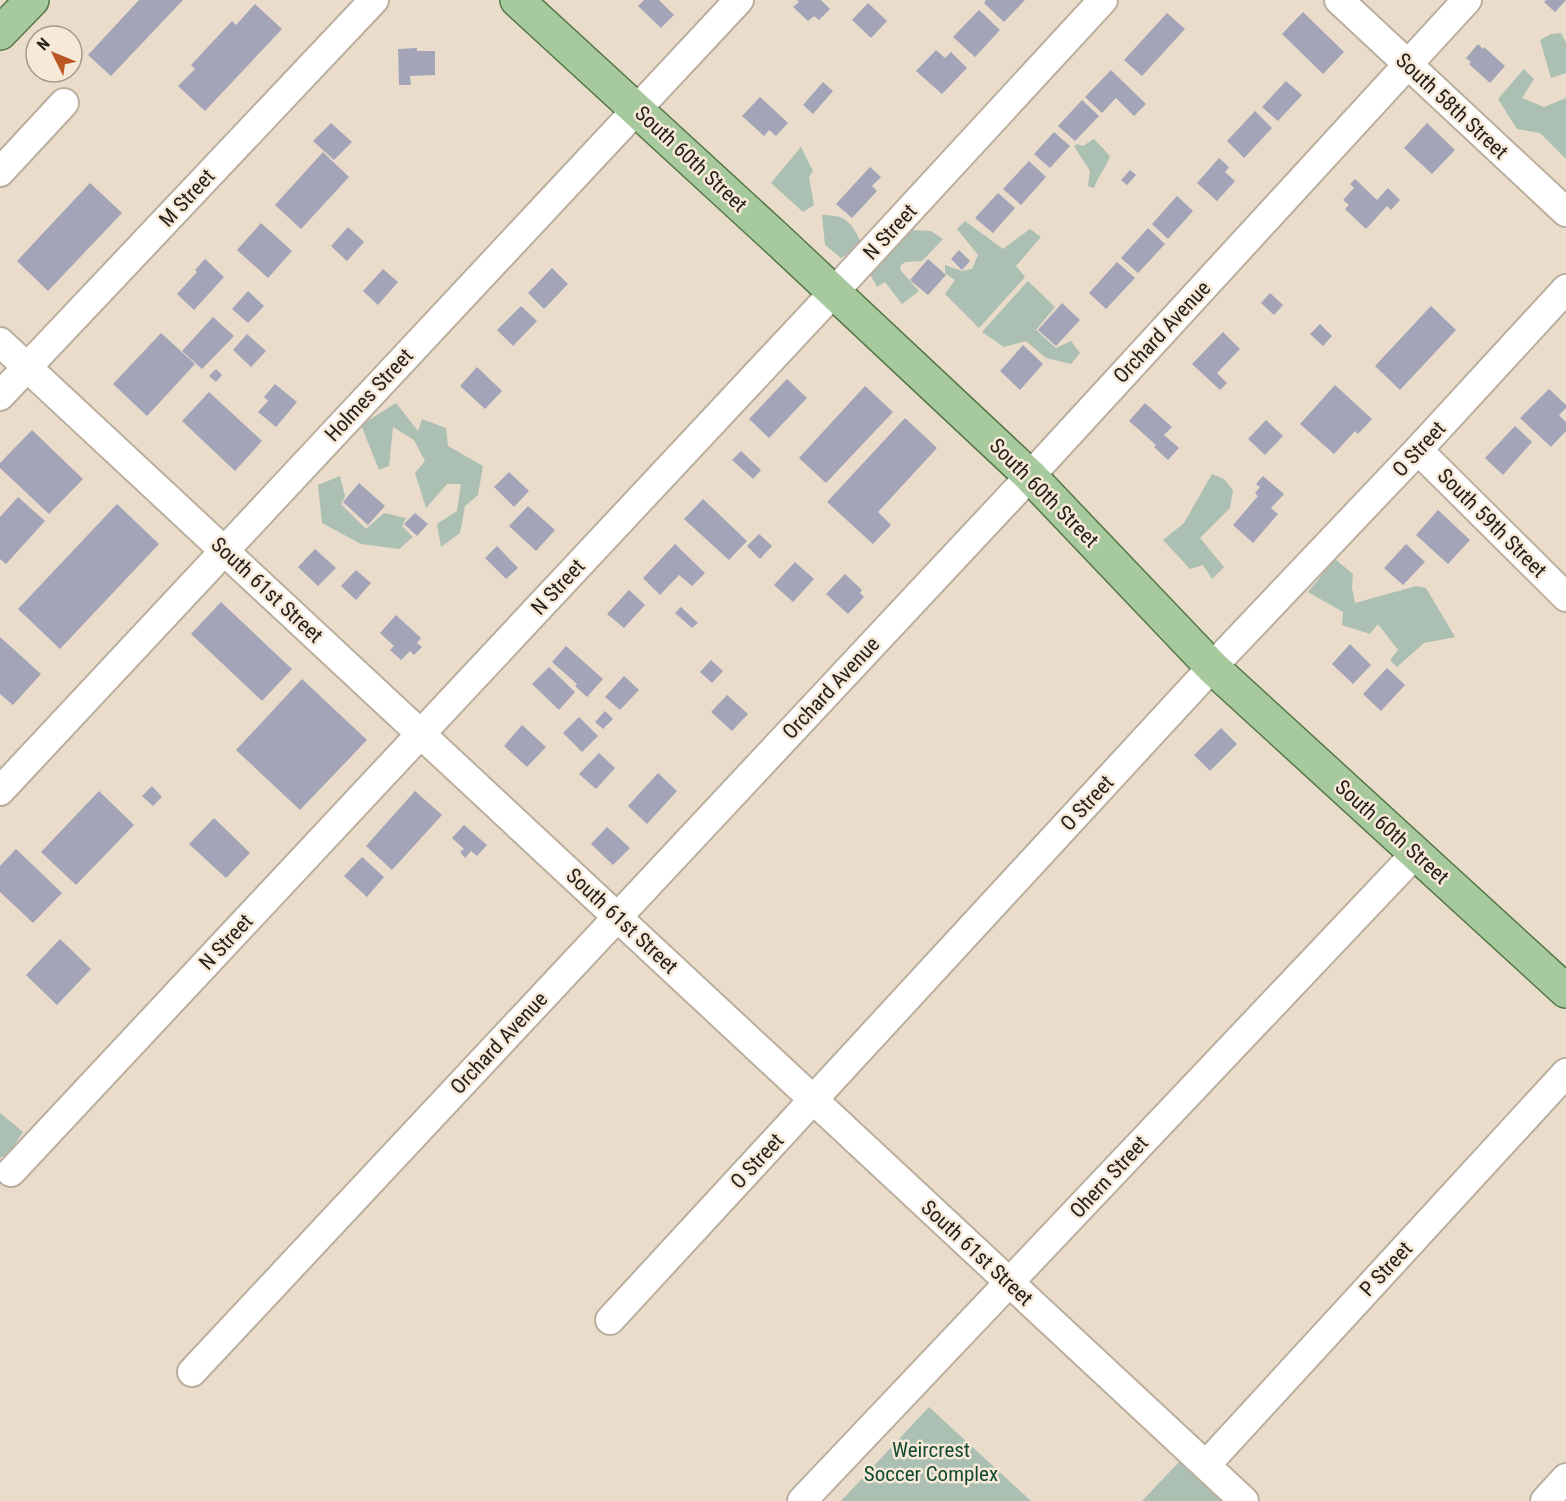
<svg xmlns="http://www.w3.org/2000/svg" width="1566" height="1501" viewBox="0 0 1566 1501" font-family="'Roboto Condensed',sans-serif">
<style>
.green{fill:#abbfb3}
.building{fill:#a3a4b7}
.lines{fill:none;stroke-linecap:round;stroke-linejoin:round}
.minor-casing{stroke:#bbae9e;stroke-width:32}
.major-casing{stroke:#547746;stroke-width:36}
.minor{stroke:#fff;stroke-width:28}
.major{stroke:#a7c99e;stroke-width:33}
.labels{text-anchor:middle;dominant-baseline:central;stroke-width:5;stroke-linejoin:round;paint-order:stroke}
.street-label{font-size:21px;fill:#26211b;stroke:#f7e9d8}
.park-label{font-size:21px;fill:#114a30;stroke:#f7e9d8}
</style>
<rect width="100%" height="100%" fill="#e9dccb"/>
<g class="green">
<path d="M1561 33 1566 43V73L1551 78 1540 40 1551 34Z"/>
<path d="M1524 69 1534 79 1522 98 1544 107 1566 98V159L1540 133 1517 129 1498 99Z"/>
<path d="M1094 139 1110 156C1106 168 1098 176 1094 188L1088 186 1090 171 1074 146 1077 144 1083 146Z"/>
<path d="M801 147 813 171 809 177 814 205 803 212 771 183Z"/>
<path d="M822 215C849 215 851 223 863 246L841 258 825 245Z"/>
<path d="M965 221 1003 249 1030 229 1041 237 1016 266 1025 277 979 328 945 294 955 280 945 273V265L962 271 972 269 978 255 957 229Z"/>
<path d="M910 230 931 231 943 239 922 261 905 262 900 266 901 271 919 291 902 304 885 282 877 287 870 274Z"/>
<path d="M1028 281 1055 307 1036 330 1056 348 1071 341 1080 353 1071 364 1046 358 1026 341 1004 347 982 332Z"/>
<path d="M396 403 418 431 422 419 446 428 448 446 483 466 478 495 465 506 460 533 441 547 437 524 457 511 461 484H447L426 508 415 473 425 461 414 440 393 427 389 466 379 470 361 425Z"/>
<path d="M1212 474 1224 479 1233 490 1230 508 1200 538 1224 567 1212 579 1203 565 1190 569 1163 540 1184 523Z"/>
<path d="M340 476 345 496 341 504 366 529 384 513 406 518 402 526 413 537 399 549 361 544 322 523 318 485Z"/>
<path d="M1335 559 1353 574 1352 588 1355 603 1416 586 1426 588 1455 637 1424 643 1397 667 1390 660 1398 650 1378 624 1370 634 1342 625 1343 612 1308 592Z"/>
<path d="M0 1113 23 1132 9 1153 0 1158Z"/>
<path d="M929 1407 1031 1501H841Z"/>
<path d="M1181 1460 1226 1501H1142Z"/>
</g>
<g class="building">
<path d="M139 0H183L111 76 88 55Z"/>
<path d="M644 0H659L674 15 661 28 638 6Z"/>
<path d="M797 0H821L830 9 819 20 814 16 808 21 793 7 799 2Z"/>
<path d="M986 0H1025L1004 22 984 3Z"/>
<path d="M1546 0H1566L1555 12 1544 2Z"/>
<path d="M868 3 887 21 871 38 852 20Z"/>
<path d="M255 4 282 29 205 111 178 86 195 69 191 65 232 21 236 25Z"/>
<path d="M979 10 1000 30 975 57 953 37Z"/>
<path d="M1303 12 1344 52 1323 74 1282 34Z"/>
<path d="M1167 13 1185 29 1142 76 1124 60Z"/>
<path d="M1478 44 1483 49 1484 47 1505 66 1490 83 1469 64 1471 62 1466 58Z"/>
<path d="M417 48V51H435V75L410 76 411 85H399L398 49Z"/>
<path d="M936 50 945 58 951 52 967 68 942 94 916 71Z"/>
<path d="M1111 70 1146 104 1134 116 1116 98 1102 113 1085 97Z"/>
<path d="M1286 81 1302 95 1278 121 1262 107Z"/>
<path d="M823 82 833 91 813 114 803 105Z"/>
<path d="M760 97 788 123 776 136 769 130 764 136 742 116Z"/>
<path d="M1082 100 1099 116 1075 141 1058 126Z"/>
<path d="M1255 111 1272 128 1244 158 1227 141Z"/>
<path d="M331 123 352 142 334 160 313 141Z"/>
<path d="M1427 123 1455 150 1432 174 1404 148Z"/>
<path d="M1054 132 1070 146 1050 168 1034 154Z"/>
<path d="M323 152 349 177 301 229 275 205Z"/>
<path d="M1219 158 1229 167 1225 172 1235 181 1217 201 1197 183Z"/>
<path d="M1029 161 1046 177 1021 205 1003 189Z"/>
<path d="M870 167 881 177 872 186 877 191 852 218 836 204Z"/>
<path d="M1130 170 1136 175 1127 185 1121 180Z"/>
<path d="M1355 179 1377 200 1388 188 1400 200 1391 210 1387 206 1366 229 1345 209 1349 205 1343 200 1354 188 1350 184Z"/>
<path d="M90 183 122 213 48 291 17 261Z"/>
<path d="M998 193 1015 208 993 233 975 218Z"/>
<path d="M1177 196 1193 211 1168 239 1152 224Z"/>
<path d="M261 223 292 251 268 278 237 250Z"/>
<path d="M348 227 364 242 347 261 331 246Z"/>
<path d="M1148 228 1165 244 1138 273 1121 258Z"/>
<path d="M959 250 970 261 962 270 951 259Z"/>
<path d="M205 259 224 277 194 310 177 294 197 272 195 270Z"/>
<path d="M928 259 946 275 928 295 910 280Z"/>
<path d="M1117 262 1135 278 1106 309 1089 293Z"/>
<path d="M552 268 568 284 544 309 528 293Z"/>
<path d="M383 269 398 282 378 305 363 291Z"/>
<path d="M248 291 264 306 248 323 232 309Z"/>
<path d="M1270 293 1283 305 1274 315 1261 303Z"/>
<path d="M1062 303 1080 320 1056 346 1038 330Z"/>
<path d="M521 306 537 321 513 346 497 330Z"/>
<path d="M1431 306 1456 330 1400 390 1375 366Z"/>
<path d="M213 317 234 336 202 369 182 351Z"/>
<path d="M1320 324 1332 336 1323 346 1310 334Z"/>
<path d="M1223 332 1240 349 1217 373 1227 383 1220 390 1192 364Z"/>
<path d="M161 333 195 364 147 416 113 384Z"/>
<path d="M247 334 266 351 251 367 233 350Z"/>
<path d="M1023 345 1043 364 1020 390 1000 371Z"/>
<path d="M477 367 502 391 485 409 460 386Z"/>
<path d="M216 369 222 375 216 382 209 376Z"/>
<path d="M787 379 807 398 769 438 749 419Z"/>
<path d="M275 384 297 402 276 427 258 412 268 401 264 397Z"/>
<path d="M1335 385 1372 419 1358 434 1355 431 1334 454 1300 424Z"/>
<path d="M865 386 893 412 826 483 799 458Z"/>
<path d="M1549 389 1566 405V408L1559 415 1566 422V431L1551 447 1520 418Z"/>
<path d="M209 392 262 441 235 471 182 421Z"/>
<path d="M1145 403 1172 427 1164 435 1179 448 1168 460 1154 447 1156 445 1129 421Z"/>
<path d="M905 418 937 448 878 512 891 525 873 544 827 502Z"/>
<path d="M1266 420 1283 436 1265 455 1248 439Z"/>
<path d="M1515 426 1532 442 1503 475 1485 458Z"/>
<path d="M32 430 83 479 49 514 0 468V463Z"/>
<path d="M741 451 761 470 753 479 732 460Z"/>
<path d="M509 472 529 491 514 507 494 487Z"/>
<path d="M1263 476 1284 494 1271 508 1278 514 1253 543 1233 525 1258 496 1255 493 1260 487 1256 484Z"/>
<path d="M359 483 385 506 368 525 343 502Z"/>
<path d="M18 497 45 521 6 564 0 559V517Z"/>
<path d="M703 499 747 541 729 560 684 519Z"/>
<path d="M117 504 159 544 60 649 18 609Z"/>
<path d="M528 506 555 530 536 551 509 526Z"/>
<path d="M1438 510 1470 540 1448 564 1416 535Z"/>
<path d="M415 513 428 524 417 536 404 524Z"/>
<path d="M759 534 772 546 760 559 747 546Z"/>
<path d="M675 544 705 573 692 586 679 575 660 595 643 578Z"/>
<path d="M1406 544 1425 562 1403 585 1384 568Z"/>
<path d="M497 546 518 568 506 579 485 558Z"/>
<path d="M315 549 336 568 318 586 298 567Z"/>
<path d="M795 562 814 579 793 602 774 585Z"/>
<path d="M356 570 371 583 356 600 341 586Z"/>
<path d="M845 574 862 590 860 593 864 597 848 614 826 594Z"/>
<path d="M629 590 645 605 624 628 607 614Z"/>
<path d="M221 602 292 669 262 701 191 634Z"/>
<path d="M681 607 698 623 692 628 675 613Z"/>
<path d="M396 615 421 638 417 643 422 647 414 655 410 651 401 660 390 650 394 646 380 633Z"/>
<path d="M0 637 41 674 13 705 0 694Z"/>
<path d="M1350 644 1371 665 1353 684 1332 664Z"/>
<path d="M566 646 603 679 587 697 575 686 577 684 552 662Z"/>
<path d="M711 660 723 671 712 683 700 672Z"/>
<path d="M549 667 575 692 559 710 532 684Z"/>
<path d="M1387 668 1405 685 1381 711 1363 694Z"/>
<path d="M624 676 639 690 620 710 605 697Z"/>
<path d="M302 679 367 740 300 810 236 750Z"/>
<path d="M727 695 748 714 732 731 711 712Z"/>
<path d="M605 711 613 719 603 729 595 722Z"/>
<path d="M579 717 598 736 582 752 563 733Z"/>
<path d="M522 725 546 747 527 767 504 746Z"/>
<path d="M1221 728 1237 744 1210 771 1194 755Z"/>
<path d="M599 753 615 768 596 789 579 774Z"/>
<path d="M658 773 677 791 647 824 628 806Z"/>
<path d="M152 786 162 797 153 806 142 796Z"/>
<path d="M99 791 134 825 76 885 41 852Z"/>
<path d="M415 791 442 815 392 870 366 846Z"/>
<path d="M214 818 250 853 226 878 189 844Z"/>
<path d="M464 825 487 845 477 856 471 851 465 858 460 852 464 849 452 838Z"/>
<path d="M607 827 630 848 613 865 591 844Z"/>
<path d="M16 849 62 893 33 923 0 892V866Z"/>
<path d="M362 857 384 877 367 897 344 876Z"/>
<path d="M60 939 91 969 57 1005 26 975Z"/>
</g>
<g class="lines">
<defs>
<g id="minor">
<path d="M1339 0 1566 212"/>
<path d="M0 172 64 103"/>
<path d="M0 342 1244 1501"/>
<path d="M0 396 374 0"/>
<path d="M1418 450 1566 597"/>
<path d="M0 791 739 0"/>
<path d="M11 1172 833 293 1103 0"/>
<path d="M610 1320 1212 667 1418 450 1566 289"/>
<path d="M192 1372 1030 476 1467 0"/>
<path d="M1206 1465 1566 1073"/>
<path d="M802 1501 1416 853"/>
<path d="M1545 1501 1566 1478"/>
</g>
<g id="major">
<path d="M517 0 775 237 1030 476 1212 667 1566 991"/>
<path d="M0 33 32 0"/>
</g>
</defs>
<use href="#minor" class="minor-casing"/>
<use href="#major" class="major-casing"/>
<use href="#minor" class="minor"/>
<use href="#major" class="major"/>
</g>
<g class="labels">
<g class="street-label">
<text transform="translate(1452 106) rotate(43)">South 58th Street</text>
<text transform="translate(691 159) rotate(43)">South 60th Street</text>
<text transform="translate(187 198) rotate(-47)">M Street</text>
<text transform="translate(890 232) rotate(-47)">N Street</text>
<text transform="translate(1162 332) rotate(-47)">Orchard Avenue</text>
<text transform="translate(369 395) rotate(-47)">Holmes Street</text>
<text transform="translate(1419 449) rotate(-47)">O Street</text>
<text transform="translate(1044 493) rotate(45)">South 60th Street</text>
<text transform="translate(1492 523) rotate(45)">South 59th Street</text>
<text transform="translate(558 587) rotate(-47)">N Street</text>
<text transform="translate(267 590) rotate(43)">South 61st Street</text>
<text transform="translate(831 688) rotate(-47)">Orchard Avenue</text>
<text transform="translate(1087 803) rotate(-47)">O Street</text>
<text transform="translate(1392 832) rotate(42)">South 60th Street</text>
<text transform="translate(622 921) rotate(43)">South 61st Street</text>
<text transform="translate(226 942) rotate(-47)">N Street</text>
<text transform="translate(499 1043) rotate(-47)">Orchard Avenue</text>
<text transform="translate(757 1161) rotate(-47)">O Street</text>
<text transform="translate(1109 1177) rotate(-47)">Ohern Street</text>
<text transform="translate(977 1253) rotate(43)">South 61st Street</text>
<text transform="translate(1386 1269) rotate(-47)">P Street</text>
</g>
<g class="park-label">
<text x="931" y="1450">Weircrest<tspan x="931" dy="24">Soccer Complex</tspan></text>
</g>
</g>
<g transform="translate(54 54) rotate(313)"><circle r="28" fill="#f7e9d8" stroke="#a3998c" stroke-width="1.5"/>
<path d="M0-4.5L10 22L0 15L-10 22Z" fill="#bb5722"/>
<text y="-9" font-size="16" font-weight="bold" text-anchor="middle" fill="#26211b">N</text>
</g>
</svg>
